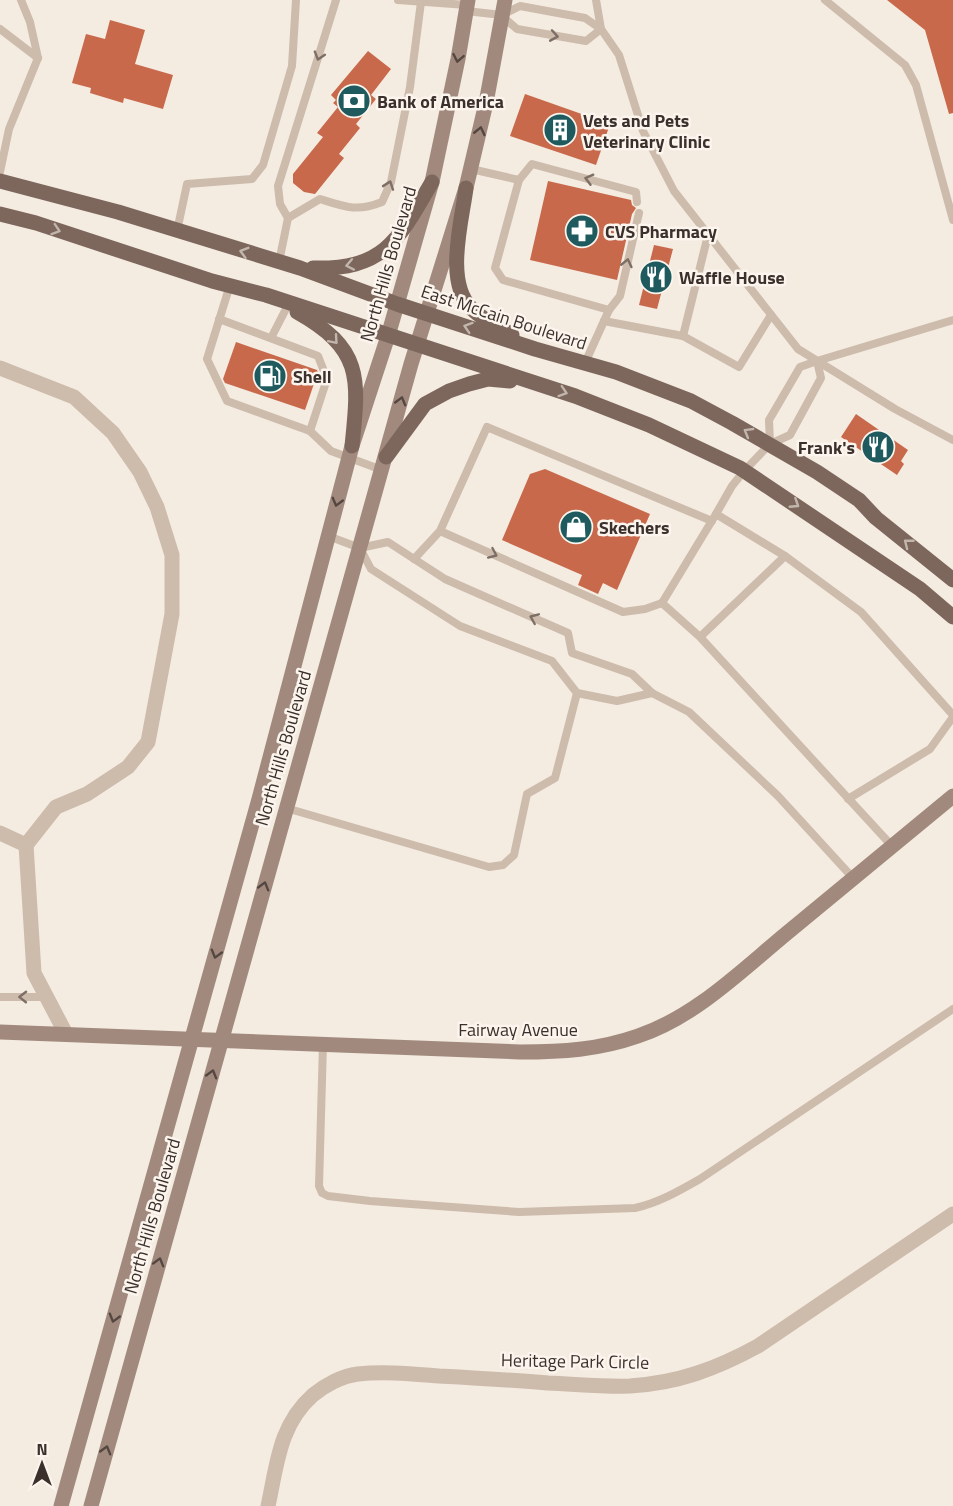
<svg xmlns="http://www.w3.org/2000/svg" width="953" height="1506" viewBox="0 0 953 1506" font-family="'Titillium Web',sans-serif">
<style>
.building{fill:#c8694b}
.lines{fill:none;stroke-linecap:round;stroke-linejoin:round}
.lane{stroke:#cdbbac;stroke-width:8}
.street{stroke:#cdbbac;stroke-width:15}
.secondary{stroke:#a18a7d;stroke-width:15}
.primary{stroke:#7d675c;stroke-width:15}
.oneway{stroke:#7d6f65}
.oneway2{stroke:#544640}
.oneway3{stroke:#c2b5ac}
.labels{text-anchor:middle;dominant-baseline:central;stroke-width:5;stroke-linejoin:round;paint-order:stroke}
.poi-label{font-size:18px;font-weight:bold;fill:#3b302b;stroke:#fbf5ee;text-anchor:start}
.street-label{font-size:18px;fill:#3b302b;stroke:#fbf5ee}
</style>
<rect width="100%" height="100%" fill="#f4ebe1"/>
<g class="building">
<path d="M887 0H953V113L949 114 925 30Z"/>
<path d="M110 20 145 30 135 64 173 75 163 109 124 98 123 103 90 93 91 88 72 83 86 34 105 39Z"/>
<path d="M368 51 391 69 371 95 376 99 356 124 360 128 339 154 344 158 315 194 304 192 293 183V174L323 137 317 133 338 107 333 103 336 100 331 95Z"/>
<path d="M525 94 610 124 596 165 510 136Z"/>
<path d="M548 181 631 200 632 205 636 208 632 214 617 280 530 260Z"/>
<path d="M654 245 673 249 657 309 639 305Z"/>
<path d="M236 342 317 370 318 372 305 410 225 383 223 379Z"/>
<path d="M856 414 908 450 901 461 904 464 897 475 841 437Z"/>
<path d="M545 469 650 514 617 590 603 583 598 594 578 585 582 575 502 540 530 474Z"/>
</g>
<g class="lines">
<g class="lane">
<path d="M398 0 467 5"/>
<path d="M596 0 601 29 619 55 643 131 674 191 798 349 895 409 953 440"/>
<path d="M825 0 905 65 916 85 953 220"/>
<path d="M466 11 502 15 520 6 585 18 601 29 586 41 517 29 503 17"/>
<path d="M0 29 38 58"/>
<path d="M471 169 519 180 495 268 503 280 609 310 585 363"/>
<path d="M0 172 9 129 38 58 30 22 21 0"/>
<path d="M519 180 532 164 636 192 637 202"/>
<path d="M288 218 320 199C345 207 357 212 382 202L391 182 410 87 421 2"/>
<path d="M177 231 187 184 252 179 263 165 292 66 296 0"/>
<path d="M279 262 288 218 280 204 278 186 336 0"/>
<path d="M230 285 207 359 227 401 310 431 331 451 382 470"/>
<path d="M609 310 620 296 639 213"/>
<path d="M219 319 318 356 327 379 310 431"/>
<path d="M604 321 683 336 739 367 771 315"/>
<path d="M683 336 708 235"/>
<path d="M271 338 289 303"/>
<path d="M817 361 953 320"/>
<path d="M716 514 732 486 744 471 770 444 790 435 821 378 817 361 800 367 772 415 769 420 770 444"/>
<path d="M440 531 623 612 645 609 662 603"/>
<path d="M328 536 360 548 388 542 445 579 568 633 572 653 632 674 652 693 689 712 778 796 853 878"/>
<path d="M785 556 861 612 953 715"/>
<path d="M414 559 440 531 487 427 712 521"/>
<path d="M700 637 662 603 716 514 785 556 700 637 892 846"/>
<path d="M577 693 617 701 652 693"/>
<path d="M848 799 930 749 953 717"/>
<path d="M286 808 489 867 503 865 514 855 527 794 555 778 577 693 552 661 460 626 371 569 361 550"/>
<path d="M0 997H47"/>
<path d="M323 1044 319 1186 322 1193 328 1196 370 1201 519 1212 635 1208C658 1203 679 1191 700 1179L953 1009"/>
</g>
<g class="street">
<path d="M0 368 74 397 113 433 140 472 157 507 172 555V614L148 742 128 767 87 794 56 807 26 845"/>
<path d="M0 833 26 845 34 973 66 1034"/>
<path d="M268 1506C277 1465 279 1425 313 1395 325 1385 342 1376 358 1374 384 1371 413 1374 439 1376 476 1378 512 1380 548 1383 575 1384 603 1387 630 1386 678 1383 716 1369 758 1346L953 1214"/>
</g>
<g class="secondary">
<path d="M0 1032 520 1052C562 1052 598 1050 638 1036 695 1017 741 971 787 933 842 887 898 842 953 796"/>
<path d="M61 1506 259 799 352 446 388 336 432 182 458 59 468 0"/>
<path d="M91 1506 411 364 466 188 486 103 505 0"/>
</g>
<g class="primary">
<path d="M0 181 118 212 300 268 397 304 535 349 616 372 691 401 732 423 817 472 859 500 876 518 953 580"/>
<path d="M466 188C462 221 444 283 472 309 483 320 499 327 512 335"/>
<path d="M0 214 36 223 212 281 266 295 575 396 649 425 740 468 920 589 953 617"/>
<path d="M313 268C385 270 399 239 432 182"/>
<path d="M297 312C363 349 359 378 352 446"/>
<path d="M386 457 425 404 449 391 469 384 488 379 510 381"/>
</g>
</g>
<defs><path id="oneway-chevron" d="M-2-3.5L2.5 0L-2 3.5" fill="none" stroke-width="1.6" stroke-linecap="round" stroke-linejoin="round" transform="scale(1.5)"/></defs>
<g class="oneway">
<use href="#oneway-chevron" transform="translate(554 36) rotate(10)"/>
<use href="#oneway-chevron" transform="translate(319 56) rotate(107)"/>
<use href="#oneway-chevron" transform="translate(589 179) rotate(-165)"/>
<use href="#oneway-chevron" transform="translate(389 185) rotate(-71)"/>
<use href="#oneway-chevron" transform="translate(627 263) rotate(-77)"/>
<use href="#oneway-chevron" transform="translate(493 554) rotate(24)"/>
<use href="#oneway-chevron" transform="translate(534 618) rotate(-157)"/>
<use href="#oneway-chevron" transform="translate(23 997) rotate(-179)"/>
</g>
<g class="oneway2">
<use href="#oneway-chevron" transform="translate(458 58) rotate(101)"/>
<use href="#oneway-chevron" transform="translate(480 131) rotate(-77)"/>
<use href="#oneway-chevron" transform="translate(401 401) rotate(-75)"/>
<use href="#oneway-chevron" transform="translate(337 502) rotate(105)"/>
<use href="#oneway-chevron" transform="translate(264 886) rotate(-74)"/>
<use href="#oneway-chevron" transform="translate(216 954) rotate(106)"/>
<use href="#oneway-chevron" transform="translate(212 1074) rotate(-74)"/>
<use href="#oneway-chevron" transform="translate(159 1262) rotate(-74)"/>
<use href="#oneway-chevron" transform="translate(114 1318) rotate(106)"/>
<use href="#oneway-chevron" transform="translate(106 1450) rotate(-74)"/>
</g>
<g class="oneway3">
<use href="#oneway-chevron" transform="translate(56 230) rotate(18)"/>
<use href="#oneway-chevron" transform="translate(244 252) rotate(-164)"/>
<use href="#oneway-chevron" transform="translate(350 265) rotate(169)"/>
<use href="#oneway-chevron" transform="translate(468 327) rotate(-162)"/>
<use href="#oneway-chevron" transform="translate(334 340) rotate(49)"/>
<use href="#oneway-chevron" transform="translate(563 392) rotate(18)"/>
<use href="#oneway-chevron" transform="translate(748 432) rotate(-150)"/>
<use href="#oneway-chevron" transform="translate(795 504) rotate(33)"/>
<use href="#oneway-chevron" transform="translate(908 543) rotate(-142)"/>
</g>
<defs>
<symbol id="bank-disc" viewBox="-11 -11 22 22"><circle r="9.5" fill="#1f5a5e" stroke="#fbf5ee"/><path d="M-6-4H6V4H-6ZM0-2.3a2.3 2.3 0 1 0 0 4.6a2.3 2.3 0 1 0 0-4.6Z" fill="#fff"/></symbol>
<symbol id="building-disc" viewBox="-11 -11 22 22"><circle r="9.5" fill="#1f5a5e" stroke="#fbf5ee"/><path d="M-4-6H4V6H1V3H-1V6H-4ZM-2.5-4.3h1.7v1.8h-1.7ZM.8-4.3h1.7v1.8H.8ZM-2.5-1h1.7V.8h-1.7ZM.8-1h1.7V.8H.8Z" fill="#fff"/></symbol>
<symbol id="pharmacy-disc" viewBox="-11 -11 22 22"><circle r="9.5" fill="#1f5a5e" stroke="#fbf5ee"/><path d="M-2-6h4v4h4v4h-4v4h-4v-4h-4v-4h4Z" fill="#fff"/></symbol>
<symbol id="restaurant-disc" viewBox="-11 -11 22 22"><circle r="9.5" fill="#1f5a5e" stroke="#fbf5ee"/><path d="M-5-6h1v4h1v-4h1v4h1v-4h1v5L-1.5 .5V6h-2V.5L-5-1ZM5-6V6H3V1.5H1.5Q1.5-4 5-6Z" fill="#fff"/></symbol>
<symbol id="fuel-disc" viewBox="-11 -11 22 22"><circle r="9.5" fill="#1f5a5e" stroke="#fbf5ee"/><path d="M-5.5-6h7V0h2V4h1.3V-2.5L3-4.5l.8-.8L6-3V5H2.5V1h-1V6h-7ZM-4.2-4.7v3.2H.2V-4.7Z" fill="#fff"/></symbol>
<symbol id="shop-disc" viewBox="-11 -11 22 22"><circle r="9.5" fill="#1f5a5e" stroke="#fbf5ee"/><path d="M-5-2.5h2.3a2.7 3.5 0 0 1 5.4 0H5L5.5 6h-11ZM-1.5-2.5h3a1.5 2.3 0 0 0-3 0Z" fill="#fff"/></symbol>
</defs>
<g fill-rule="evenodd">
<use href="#bank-disc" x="335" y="82" width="38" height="38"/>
<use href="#building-disc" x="541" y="111" width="38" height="38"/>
<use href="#pharmacy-disc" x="563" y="212" width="38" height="38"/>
<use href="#restaurant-disc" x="637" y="258" width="38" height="38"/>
<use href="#fuel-disc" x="251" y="357" width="38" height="38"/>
<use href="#restaurant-disc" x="859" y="428" width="38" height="38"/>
<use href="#shop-disc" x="557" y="508" width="38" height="38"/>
</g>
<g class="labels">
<g class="poi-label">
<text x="377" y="101">Bank of America</text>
<text x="583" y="120">Vets and Pets<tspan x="583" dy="21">Veterinary Clinic</tspan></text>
<text x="605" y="231">CVS Pharmacy</text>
<text x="679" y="277">Waffle House</text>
<text x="293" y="376">Shell</text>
<text x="855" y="447" text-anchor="end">Frank's</text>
<text x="599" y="527">Skechers</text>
</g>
<g class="street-label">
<text transform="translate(388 264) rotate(-74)">North Hills Boulevard</text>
<text transform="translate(504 317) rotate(18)">East McCain Boulevard</text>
<text transform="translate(283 748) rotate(-74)">North Hills Boulevard</text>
<text x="518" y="1029">Fairway Avenue</text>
<text transform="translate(152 1216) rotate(-74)">North Hills Boulevard</text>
<text transform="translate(575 1361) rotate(1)">Heritage Park Circle</text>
</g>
</g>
<g transform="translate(42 1464)" stroke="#fbf5ee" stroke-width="4.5" paint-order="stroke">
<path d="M0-4.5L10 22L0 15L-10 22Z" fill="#3b302b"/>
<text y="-9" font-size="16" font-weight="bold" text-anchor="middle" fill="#3b302b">N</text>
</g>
</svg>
